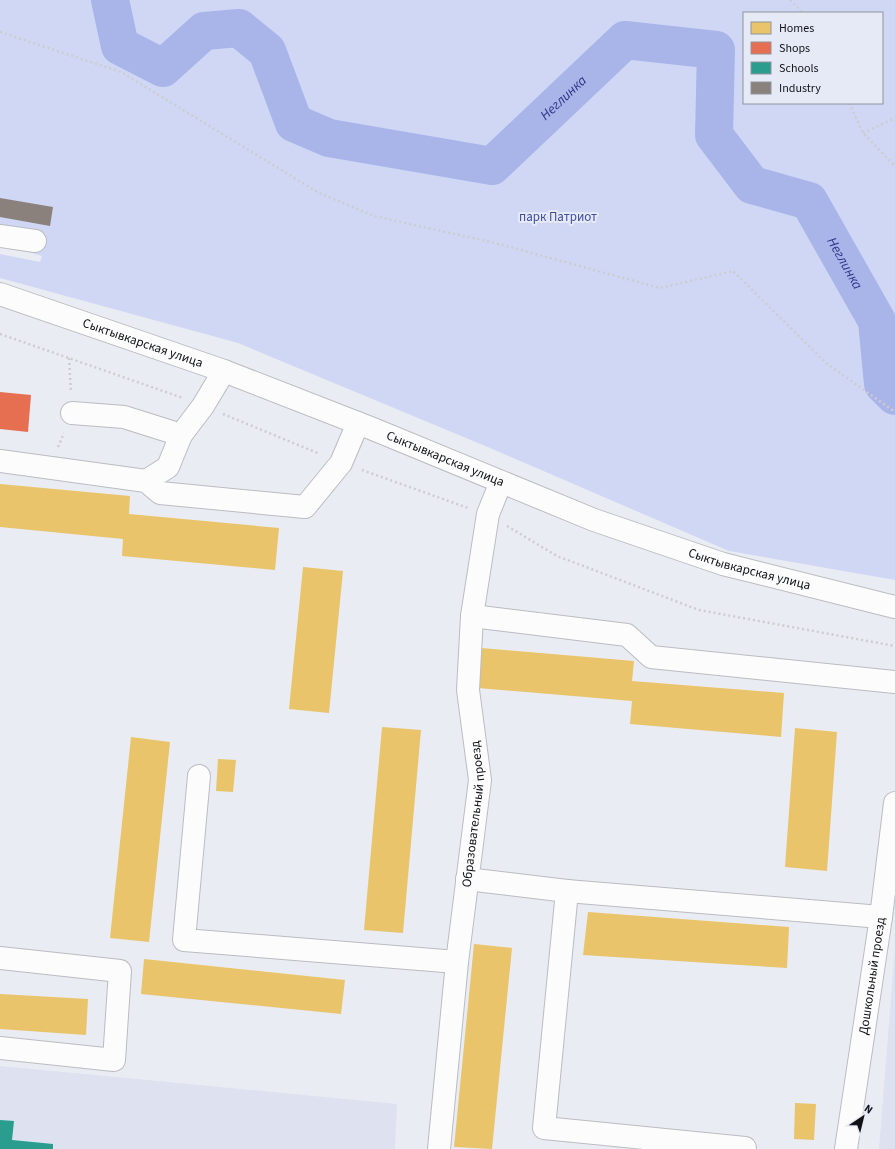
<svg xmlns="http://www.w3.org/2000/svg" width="895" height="1149" viewBox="0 0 895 1149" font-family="'Source Sans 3',sans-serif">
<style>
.built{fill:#dde1f0}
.green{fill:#cfd7f5;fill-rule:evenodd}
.homes{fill:#e9c46a}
.shops{fill:#e76f51}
.schools{fill:#2a9d8f}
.industry{fill:#8a817c}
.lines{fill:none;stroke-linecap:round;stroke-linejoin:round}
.river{stroke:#a9b5e9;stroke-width:38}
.minor-casing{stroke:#babcc1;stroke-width:24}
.path{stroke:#cccdcf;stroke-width:2.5;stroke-dasharray:2 3;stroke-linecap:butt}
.minor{stroke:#fcfcfd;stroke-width:22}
.labels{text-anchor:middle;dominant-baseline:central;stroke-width:4;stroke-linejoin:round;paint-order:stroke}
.park-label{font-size:13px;fill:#3f4ca0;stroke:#e6eaf7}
.street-label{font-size:13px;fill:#101216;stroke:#e6eaf7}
.water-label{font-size:14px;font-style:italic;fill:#2d3688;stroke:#e6eaf7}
</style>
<rect width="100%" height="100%" fill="#eaecf3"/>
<g class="built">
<path d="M895 948V1149H879Z"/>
<path d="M0 1066 397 1104 395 1149H0Z"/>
</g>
<path class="green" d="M0 0H895V580L729 551 490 448 238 343 0 278V254L40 262 42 256 0 243ZM744 13H882V103H744Z"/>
<g class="homes">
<path d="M0 484 130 496 129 514 279 528 275 570 122 556 123 539 0 527Z"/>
<path d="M303 567 343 571 329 713 289 709Z"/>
<path d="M481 648 634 661 632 681 784 693 781 737 630 724 632 701 478 688Z"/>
<path d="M382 727 421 730 403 933 364 930Z"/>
<path d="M795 728 837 732 827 871 785 867Z"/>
<path d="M131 737 170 742 149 942 110 938Z"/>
<path d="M218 759 236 760 233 792 216 791Z"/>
<path d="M588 912 789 927 787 968 583 955Z"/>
<path d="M474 944 512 948 492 1149 454 1147Z"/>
<path d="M144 959 345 980 341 1014 141 994Z"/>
<path d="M0 994 88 999 86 1035 0 1029Z"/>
<path d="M795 1103 816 1104 814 1140 794 1139Z"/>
</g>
<path class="shops" d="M0 392 31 395 28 432 0 429Z"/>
<path class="schools" d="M0 1120 14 1121 12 1140 53 1144V1149H0Z"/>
<path class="industry" d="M0 198 53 207 50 226 0 217Z"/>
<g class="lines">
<path class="river" id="s1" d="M110 0 120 46 163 68 204 31 239 28 267 51 294 123 329 138 492 166 625 40 716 50 714 135 752 185 809 201 877 321 883 384 895 396"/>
<defs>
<g id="minor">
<path d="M0 236 35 241"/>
<path id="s2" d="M0 294 224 371 373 429 594 520 723 564 895 607"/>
<path d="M72 413 124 417 181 435"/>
<path d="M0 461 146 481 160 493 305 507 341 463 358 423"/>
<path d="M146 481 168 467 181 435 203 406 224 371"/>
<path d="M472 616 627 635 651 657 895 682"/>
<path d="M199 776 184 940 457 962"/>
<path d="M467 879 567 891"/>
<path d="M0 958 120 971 114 1060 0 1048"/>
<path d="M745 1148 544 1128 567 891 881 917"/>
<path id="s3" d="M439 1149 457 962 480 780 468 690 472 616 488 514 501 482"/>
<path id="s4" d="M846 1149 881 917 895 803"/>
</g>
</defs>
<use href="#minor" class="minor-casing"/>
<g class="path">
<path d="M790 0 803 13"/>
<path d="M0 32 121 72 319 193 374 216 499 244 660 288 733 271 826 363 895 412"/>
<path d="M849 103 863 133 895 166"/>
<path d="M863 133 895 118"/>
<path d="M0 334 183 398"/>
<path d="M69 358 71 392"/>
<path d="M223 414 320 454"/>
<path d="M58 447 64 433"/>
<path d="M362 470 468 508"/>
<path d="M507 526 557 556 699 610 895 646"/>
</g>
<use href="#minor" class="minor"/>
</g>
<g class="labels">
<g class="park-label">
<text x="558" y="217">парк Патриот</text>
</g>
<g class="street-label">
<text stroke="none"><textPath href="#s2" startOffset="151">Сыктывкарская улица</textPath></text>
<text stroke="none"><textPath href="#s2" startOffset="475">Сыктывкарская улица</textPath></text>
<text stroke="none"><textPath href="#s2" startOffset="799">Сыктывкарская улица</textPath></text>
<text stroke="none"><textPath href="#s3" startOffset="337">Образовательный проезд</textPath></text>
<text stroke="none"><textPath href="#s4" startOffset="175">Дошкольный проезд</textPath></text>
</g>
<g class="water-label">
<text stroke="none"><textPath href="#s1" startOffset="601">Неглинка</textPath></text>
<text stroke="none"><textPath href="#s1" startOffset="1056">Неглинка</textPath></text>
</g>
</g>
<rect x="743" y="12" width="140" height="92" fill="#e6eaf7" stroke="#90949d"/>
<rect x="751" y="22" width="20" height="12" fill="#e9c46a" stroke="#90949d"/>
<text x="779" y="32" font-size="12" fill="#101216">Homes</text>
<rect x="751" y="42" width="20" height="12" fill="#e76f51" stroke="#90949d"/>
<text x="779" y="52" font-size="12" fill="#101216">Shops</text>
<rect x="751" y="62" width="20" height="12" fill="#2a9d8f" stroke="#90949d"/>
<text x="779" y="72" font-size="12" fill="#101216">Schools</text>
<rect x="751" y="82" width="20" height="12" fill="#8a817c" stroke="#90949d"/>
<text x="779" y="92" font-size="12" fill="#101216">Industry</text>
<g transform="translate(863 1117) rotate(35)" stroke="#e6eaf7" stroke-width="3" paint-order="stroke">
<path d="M0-3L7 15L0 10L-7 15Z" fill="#101216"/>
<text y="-6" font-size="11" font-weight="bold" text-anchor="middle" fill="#101216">N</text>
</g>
</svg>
